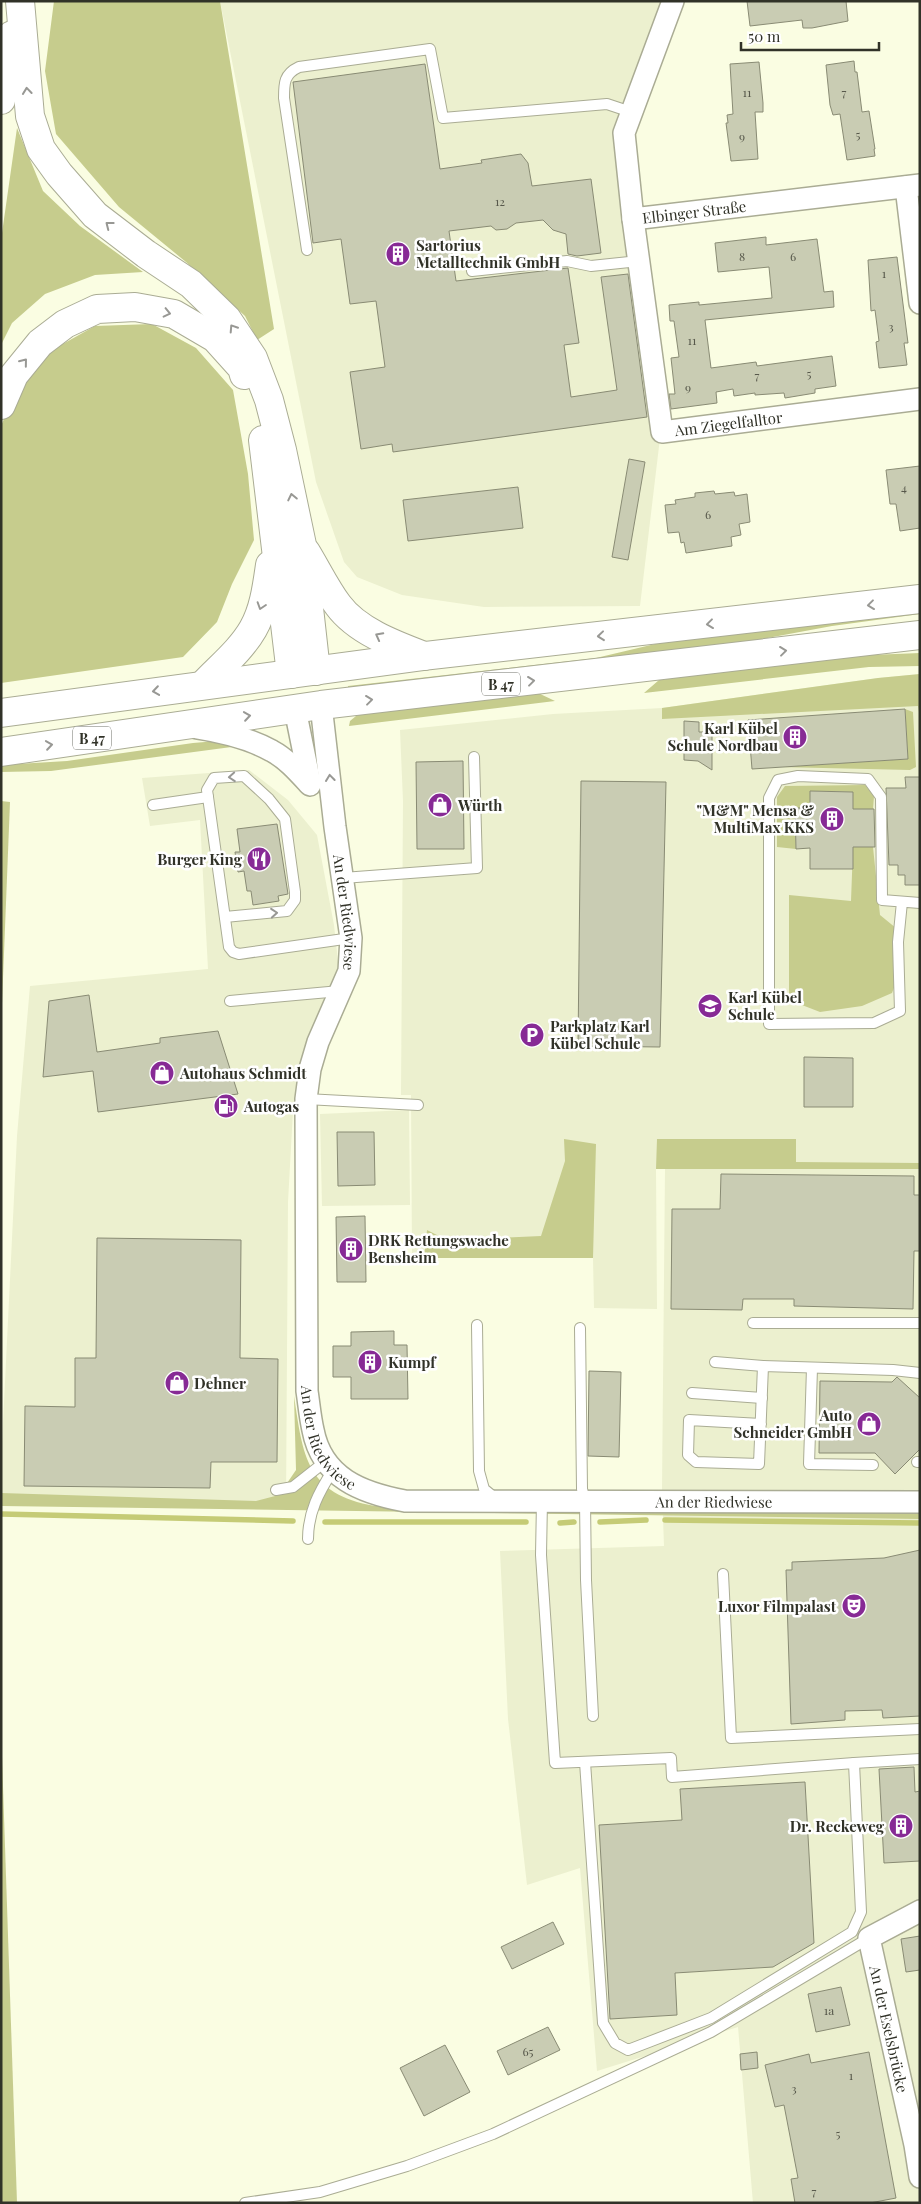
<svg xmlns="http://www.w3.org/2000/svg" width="921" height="2204" viewBox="0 0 921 2204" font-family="'Playfair Display',serif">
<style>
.built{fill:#ecf0cf}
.green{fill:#c6cc8d}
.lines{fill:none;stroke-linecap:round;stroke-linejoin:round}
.stream{stroke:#c5cb76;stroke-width:5.5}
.building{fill:#c9ccb3;stroke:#898b74}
.lane-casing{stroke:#aaac94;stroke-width:12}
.street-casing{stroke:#aaac94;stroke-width:24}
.primary-casing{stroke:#aaac94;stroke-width:30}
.highway-casing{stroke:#aaac94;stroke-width:30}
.lane{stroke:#fff;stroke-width:10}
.street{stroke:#fff;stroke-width:21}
.primary{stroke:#fff;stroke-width:28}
.highway{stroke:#fff;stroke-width:28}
.oneway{stroke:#989894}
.labels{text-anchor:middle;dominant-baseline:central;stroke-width:5;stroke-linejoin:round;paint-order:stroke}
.number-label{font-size:12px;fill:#57584b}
.shield{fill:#fff;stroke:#6f7068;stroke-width:1}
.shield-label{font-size:14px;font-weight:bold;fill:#313228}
.street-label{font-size:15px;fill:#313228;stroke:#fff}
.poi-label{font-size:15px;font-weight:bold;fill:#313228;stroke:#fff;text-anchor:start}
</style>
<rect width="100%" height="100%" fill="#fafde2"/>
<g class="built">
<path d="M220 1H662L613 128 660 438 640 606 484 607 402 595 357 577 344 562 316 482Z"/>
<path d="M920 674V2203H753L738 2027 597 2071 580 1868 527 1885 508 1719 500 1551 664 1546 662 1490 665 1169H656L657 1309 594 1308 593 1258H412L411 1095H401L403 801 400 730 553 714 662 708 878 678Z"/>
<path d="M249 770 288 800 317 835 334 925 339 970 314 1031 293 1111 288 1202 286 1506 1 1502V1464L17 1136 30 986 208 969 200 820 150 826 142 778Z"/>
<path d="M409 1110 410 1205 322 1206 320 1114Z"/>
</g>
<g class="green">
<path d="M54 1H220L274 329 257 340 245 316 186 262 119 207 56 134 45 71Z"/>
<path d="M17 128 43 191 80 226 143 272 95 275 45 294 12 323 1 345V240Z"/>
<path d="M152 324 196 348 233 390 248 474 254 540 232 584 217 622 183 657 1 683V426L21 379 45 354 95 326Z"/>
<path d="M920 610V614L832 626 702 650 348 690V686L596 658 672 640Z"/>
<path d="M920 653V666L869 667 644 693 659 680 845 656Z"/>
<path d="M920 674V718L918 706 662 719V708L878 678Z"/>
<path d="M536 692 555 701 349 726 350 721 356 716 372 710Z"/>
<path d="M905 709 913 712 916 767 910 770 780 767 908 759Z"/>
<path d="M217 741 239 746 51 771 1 772V765L67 761 193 743Z"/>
<path d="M865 785 874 796 873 809H853V792L810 791V808L795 809 796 849 777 847V797L785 786Z"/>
<path d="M1 801 10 802 1 1029Z"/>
<path d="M853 847H873L880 915 902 933 904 961 892 993 862 1006 820 1012 789 1000V895L851 901Z"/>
<path d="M564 1139 596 1144 593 1258H424L427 1230 447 1240 541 1236 565 1161Z"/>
<path d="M657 1139H796V1162L920 1163V1169H656Z"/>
<path d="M294 1396C303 1456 306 1494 375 1506L920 1510V1519L1 1506V1493L256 1501 279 1495 296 1470Z"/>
<path d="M1 1727 17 2203H1Z"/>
</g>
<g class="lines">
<g class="stream">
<path d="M1 1514 293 1521"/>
<path d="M665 1520 920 1523"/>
<path d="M325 1522H526"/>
<path d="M600 1522 646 1520"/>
<path d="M560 1523 574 1522"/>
</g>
</g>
<g class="building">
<path d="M747 1H846L848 21 812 28H803L802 20 750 26Z"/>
<path d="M854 61 855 72H857L862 112 869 111 875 149H874L875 156 847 160 840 114 833 115 830 105 826 65Z"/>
<path d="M759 62 763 103V112H755L758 159 731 161 726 123H728L727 115 733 114 730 64Z"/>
<path d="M425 64 440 169 482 163 481 160 521 154 528 163 532 186 591 179 601 253 577 256 568 254 566 234 553 230 543 220 516 223 507 229 496 230 491 226 449 231 456 281 568 268 579 343 564 345 571 397 617 390 601 277 628 274 647 417 393 452 392 444 361 449 350 372 385 367 376 301 350 304 341 239 313 243 293 82Z"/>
<path d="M766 237V245L817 239 824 292 833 291 834 307 705 320 711 368 756 362 757 366 832 356 836 386 815 389V393L785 398 784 393 755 395V393L734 396 733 389 716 392 717 403 671 409 669 394H675L671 358 679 357 674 321H670L669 305 699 302V305L772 298 769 267 718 272 715 243Z"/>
<path d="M897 257 908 343H904L907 365 879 368 876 342 879 341 875 310 871 311 868 260Z"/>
<path d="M629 459 645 462 628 560 612 557Z"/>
<path d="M920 466V528L900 531 896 504H890L886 470Z"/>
<path d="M518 487 523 528 408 541 403 500Z"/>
<path d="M714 491 715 494 734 492 735 496 747 494 750 522 739 524 741 535 731 537 732 546 686 553 684 542 681 543 679 532 668 533 665 505 676 504 675 500 695 497V493Z"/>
<path d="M905 709 908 759 752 769 748 720Z"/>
<path d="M684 721 699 722V732H712V770L698 761 684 760Z"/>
<path d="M463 761 464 849H417L416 762Z"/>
<path d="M905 777H920V885H905V875H898V865H889L886 788H906Z"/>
<path d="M581 781 666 782 660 1047 578 1046Z"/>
<path d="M810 791 853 792V809H874L875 847H853V869H810V848L796 849 795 808H810Z"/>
<path d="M277 824 288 894 278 896 279 901 253 905 251 891H247L244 871 238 872 235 852H240L237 829Z"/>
<path d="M89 995 97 1052 160 1043V1038L218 1031 238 1094 98 1112 93 1071 43 1077 49 1001Z"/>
<path d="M804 1057 853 1058V1107H804Z"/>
<path d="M337 1132H374L375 1185 338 1186Z"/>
<path d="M721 1174 914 1176V1195H920V1251H914L913 1309 794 1306V1299H743L742 1310 671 1309 672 1209H720Z"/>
<path d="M365 1216 366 1282H337L336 1217Z"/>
<path d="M97 1238 241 1240 240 1358 278 1359 277 1462H211L210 1488 24 1486 25 1406 75 1407V1358H96Z"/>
<path d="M394 1331V1345H407L408 1399H351V1377H333V1346H351V1332Z"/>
<path d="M589 1371 621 1372 619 1457 588 1456Z"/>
<path d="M897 1377 920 1398V1449L895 1474 875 1453H819L820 1381 892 1382Z"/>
<path d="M920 1550V1716L883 1718 882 1710 845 1711V1720L791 1724 786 1570H792V1562L884 1558Z"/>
<path d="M914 1767 915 1792 920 1791V1861L884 1863 879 1769Z"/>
<path d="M805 1782 814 1943 773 1967 675 1973 677 2015 610 2019 599 1825 682 1820 680 1789Z"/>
<path d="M553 1922 564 1944 512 1969 501 1947Z"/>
<path d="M920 1936V1970L906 1972 901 1939Z"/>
<path d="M841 1987 850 2025 816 2032 808 1994Z"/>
<path d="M548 2027 560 2050 508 2075 497 2051Z"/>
<path d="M445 2045 470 2092 424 2116 400 2068Z"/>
<path d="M757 2052 758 2068 741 2070 740 2054Z"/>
<path d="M869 2052 896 2198 870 2203H795L791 2179 798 2178 784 2105 775 2107 765 2065 809 2054 811 2063Z"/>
</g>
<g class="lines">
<defs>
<g id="lane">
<path d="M307 250 284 98C284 83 284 74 299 67L430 49 443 118 607 104 631 112"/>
<path d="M472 271 567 261 591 266 639 261"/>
<path d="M208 797 207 790 214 778 244 776 269 799 285 819 295 892V900L287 911 225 917"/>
<path d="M153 805 208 797 229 947 233 952 239 954 351 938"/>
<path d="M343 878 477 868 474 757"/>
<path d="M902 902 898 942 900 1011 874 1023 769 1024V798L778 780 798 776 868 779 881 797 882 900 920 903"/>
<path d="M230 1001 340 991"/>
<path d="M306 1099 418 1105"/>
<path d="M753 1323H920"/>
<path d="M477 1325 479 1471 484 1489 495 1498"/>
<path d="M580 1328 582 1489 585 1501 586 1580 593 1716"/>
<path d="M715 1362 763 1366"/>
<path d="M812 1368 809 1464 873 1465"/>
<path d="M692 1393 762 1398"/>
<path d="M761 1424 689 1420 688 1455 696 1462 759 1464 763 1366 893 1370 920 1373"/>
<path d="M917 1462H920"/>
<path d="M276 1490 293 1487 326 1461"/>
<path d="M542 1501 541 1555 555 1763 671 1758 672 1777 854 1763 861 1912 852 1932 711 2018 628 2050 615 2043 603 2023 585 1762"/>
<path d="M308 1539C308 1512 319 1492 333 1470"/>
<path d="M723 1574 731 1738 920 1729"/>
<path d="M854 1763 920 1759"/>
<path d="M245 2203 320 2192 407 2166 493 2134 711 2032 869 1938"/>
</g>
<g id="street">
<path id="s1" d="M673 1 624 133 633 219 920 185"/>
<path d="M906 187 920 303"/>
<path id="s2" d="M633 219 662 432 920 399"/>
<path id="s3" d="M321 705 335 827 351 938 349 971 318 1042 310 1069 306 1099 307 1391C309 1404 310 1417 313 1430 322 1478 362 1493 405 1501L920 1502"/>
<path d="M295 709 310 783"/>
<path d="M197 728C222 732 249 738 272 751 287 759 299 773 310 785"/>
<path id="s4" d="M920 1911 869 1938 915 2145 920 2177"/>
</g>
<g id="primary">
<path d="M1 713 424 656 920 599"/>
<path d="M1 752 321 705 920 635"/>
</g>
<g id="highway">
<path d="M20 1 30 116 41 149 59 174 95 215 146 254 191 284 227 319 253 358 269 400 282 450 302 545 316 671"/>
<path d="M1 100 12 35"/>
<path d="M1 405 14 375 40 343 65 324 97 309 135 307 174 314 215 338 242 368 244 375"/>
<path d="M263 440 291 674"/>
<path d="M306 552C317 570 326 589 338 605 357 631 395 645 424 656"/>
<path d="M204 684C220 667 241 650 253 629 264 610 267 586 270 565"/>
</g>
</defs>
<use href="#lane" class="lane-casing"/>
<use href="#street" class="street-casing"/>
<use href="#primary" class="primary-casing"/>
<use href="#highway" class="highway-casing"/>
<use href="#lane" class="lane"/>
<use href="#street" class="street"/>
<use href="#primary" class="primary"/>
<use href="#highway" class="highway"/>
</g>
<defs><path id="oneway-chevron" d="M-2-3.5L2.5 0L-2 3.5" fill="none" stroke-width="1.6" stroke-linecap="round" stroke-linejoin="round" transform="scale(1.25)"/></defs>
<g class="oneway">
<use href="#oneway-chevron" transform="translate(27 91) rotate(-96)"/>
<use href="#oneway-chevron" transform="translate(109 225) rotate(-142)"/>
<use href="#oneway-chevron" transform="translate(167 313) rotate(13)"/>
<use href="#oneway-chevron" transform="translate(233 328) rotate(-123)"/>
<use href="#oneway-chevron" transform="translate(24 362) rotate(-51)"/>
<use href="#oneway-chevron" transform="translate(292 497) rotate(-102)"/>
<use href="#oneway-chevron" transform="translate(871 605) rotate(173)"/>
<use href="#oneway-chevron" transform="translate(261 606) rotate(108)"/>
<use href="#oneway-chevron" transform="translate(710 624) rotate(173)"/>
<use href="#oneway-chevron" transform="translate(379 636) rotate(-152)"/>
<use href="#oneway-chevron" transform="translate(601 636) rotate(174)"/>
<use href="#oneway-chevron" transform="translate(783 651) rotate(-7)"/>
<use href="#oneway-chevron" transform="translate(531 681) rotate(-7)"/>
<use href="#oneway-chevron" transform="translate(156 691) rotate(172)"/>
<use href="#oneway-chevron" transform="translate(369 700) rotate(-7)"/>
<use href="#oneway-chevron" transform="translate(247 716) rotate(-8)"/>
<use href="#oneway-chevron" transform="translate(49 745) rotate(-8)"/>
<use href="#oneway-chevron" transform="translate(232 777) rotate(176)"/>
<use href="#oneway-chevron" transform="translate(330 778) rotate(-97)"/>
<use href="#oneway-chevron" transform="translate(274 913) rotate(-5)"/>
</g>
<defs>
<symbol id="building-disc" viewBox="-11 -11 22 22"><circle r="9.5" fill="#872a95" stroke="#fff"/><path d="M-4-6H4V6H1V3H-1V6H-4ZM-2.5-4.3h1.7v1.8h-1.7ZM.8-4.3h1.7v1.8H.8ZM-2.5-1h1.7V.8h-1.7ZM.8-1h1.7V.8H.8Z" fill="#fff"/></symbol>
<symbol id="shop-disc" viewBox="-11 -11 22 22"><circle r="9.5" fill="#872a95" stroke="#fff"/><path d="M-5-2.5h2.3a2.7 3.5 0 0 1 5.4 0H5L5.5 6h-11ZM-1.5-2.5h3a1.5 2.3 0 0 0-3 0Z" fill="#fff"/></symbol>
<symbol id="restaurant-disc" viewBox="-11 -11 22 22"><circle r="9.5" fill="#872a95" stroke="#fff"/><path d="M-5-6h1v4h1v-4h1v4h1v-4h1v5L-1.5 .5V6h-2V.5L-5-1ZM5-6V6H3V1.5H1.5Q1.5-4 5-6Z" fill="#fff"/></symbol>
<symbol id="school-disc" viewBox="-11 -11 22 22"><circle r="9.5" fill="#872a95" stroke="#fff"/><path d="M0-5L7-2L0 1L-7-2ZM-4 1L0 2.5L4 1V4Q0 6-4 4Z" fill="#fff"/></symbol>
<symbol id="parking-disc" viewBox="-11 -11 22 22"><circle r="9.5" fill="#872a95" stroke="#fff"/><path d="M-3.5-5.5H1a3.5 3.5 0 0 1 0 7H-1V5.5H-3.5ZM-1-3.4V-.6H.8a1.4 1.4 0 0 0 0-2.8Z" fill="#fff"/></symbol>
<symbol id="fuel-disc" viewBox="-11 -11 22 22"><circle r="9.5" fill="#872a95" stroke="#fff"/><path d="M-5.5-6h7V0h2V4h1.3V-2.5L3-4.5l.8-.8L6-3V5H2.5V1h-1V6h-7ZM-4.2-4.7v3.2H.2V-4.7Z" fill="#fff"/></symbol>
<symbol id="theatre-disc" viewBox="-11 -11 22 22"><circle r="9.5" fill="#872a95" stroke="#fff"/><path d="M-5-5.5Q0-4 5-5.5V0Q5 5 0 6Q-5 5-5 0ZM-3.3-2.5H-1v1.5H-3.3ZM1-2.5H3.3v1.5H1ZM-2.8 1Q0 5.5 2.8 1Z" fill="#fff"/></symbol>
</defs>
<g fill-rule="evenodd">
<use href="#building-disc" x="384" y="240" width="28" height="28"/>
<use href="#building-disc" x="781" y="723" width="28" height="28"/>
<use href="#shop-disc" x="426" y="791" width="28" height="28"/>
<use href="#building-disc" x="818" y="805" width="28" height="28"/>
<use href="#restaurant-disc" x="245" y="845" width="28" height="28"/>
<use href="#school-disc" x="696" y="992" width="28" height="28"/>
<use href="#parking-disc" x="518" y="1021" width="28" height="28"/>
<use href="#shop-disc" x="148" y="1059" width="28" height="28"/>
<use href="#fuel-disc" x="212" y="1092" width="28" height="28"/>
<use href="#building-disc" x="337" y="1235" width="28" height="28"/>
<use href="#building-disc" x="356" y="1348" width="28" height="28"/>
<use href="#shop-disc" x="163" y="1369" width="28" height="28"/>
<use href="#shop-disc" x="855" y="1410" width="28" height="28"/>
<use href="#theatre-disc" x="840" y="1592" width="28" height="28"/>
<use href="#building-disc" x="887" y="1812" width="28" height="28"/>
</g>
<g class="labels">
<g class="number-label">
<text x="747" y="92">11</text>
<text x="844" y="92">7</text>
<text x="858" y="134">5</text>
<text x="742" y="136">9</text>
<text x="500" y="201">12</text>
<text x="742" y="256">8</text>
<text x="793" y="256">6</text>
<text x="884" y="273">1</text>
<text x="891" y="326">3</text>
<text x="692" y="340">11</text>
<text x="809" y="373">5</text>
<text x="757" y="375">7</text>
<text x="688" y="387">9</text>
<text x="904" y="487">4</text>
<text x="708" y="514">6</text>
<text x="829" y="2010">1a</text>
<text x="528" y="2051">65</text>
<text x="851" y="2075">1</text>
<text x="794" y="2088">3</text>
<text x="838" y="2133">5</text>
<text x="814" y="2191">7</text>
</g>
<g class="shield">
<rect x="482" y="672.5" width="38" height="23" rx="4"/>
<rect x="73" y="726.5" width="38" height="23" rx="4"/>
</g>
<g class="shield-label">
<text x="501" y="684">B 47</text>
<text x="92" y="738">B 47</text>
</g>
<g class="street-label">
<text stroke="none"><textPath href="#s1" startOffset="289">Elbinger Straße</textPath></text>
<text stroke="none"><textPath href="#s2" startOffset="282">Am Ziegelfalltor</textPath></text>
<text stroke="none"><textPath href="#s3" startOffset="209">An der Riedwiese</textPath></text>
<text stroke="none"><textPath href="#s3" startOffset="749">An der Riedwiese</textPath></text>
<text stroke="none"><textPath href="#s3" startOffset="1169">An der Riedwiese</textPath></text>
<text stroke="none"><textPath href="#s4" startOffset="151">An der Eselsbrücke</textPath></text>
</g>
<g class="poi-label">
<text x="416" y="245">Sartorius<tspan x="416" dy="17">Metalltechnik GmbH</tspan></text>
<text x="778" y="728" text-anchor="end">Karl Kübel<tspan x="778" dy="17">Schule Nordbau</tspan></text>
<text x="458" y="805">Würth</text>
<text x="814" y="810" text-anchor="end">"M&amp;M" Mensa &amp;<tspan x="814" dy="17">MultiMax KKS</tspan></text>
<text x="242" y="859" text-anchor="end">Burger King</text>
<text x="728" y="997">Karl Kübel<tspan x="728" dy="17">Schule</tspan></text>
<text x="550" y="1026">Parkplatz Karl<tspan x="550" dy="17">Kübel Schule</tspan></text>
<text x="180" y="1073">Autohaus Schmidt</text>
<text x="244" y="1106">Autogas</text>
<text x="368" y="1240">DRK Rettungswache<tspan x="368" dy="17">Bensheim</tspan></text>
<text x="388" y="1362">Kumpf</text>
<text x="194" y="1383">Dehner</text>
<text x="852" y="1415" text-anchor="end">Auto<tspan x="852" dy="17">Schneider GmbH</tspan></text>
<text x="836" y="1606" text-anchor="end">Luxor Filmpalast</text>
<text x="884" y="1826" text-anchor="end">Dr. Reckeweg</text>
</g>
</g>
<rect width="921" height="2204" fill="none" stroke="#313228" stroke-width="5"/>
<path d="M741 42v8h138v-8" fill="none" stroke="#313228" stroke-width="2.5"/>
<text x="748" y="42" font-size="15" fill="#313228" stroke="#ffffff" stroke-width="4" paint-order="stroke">50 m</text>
</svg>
